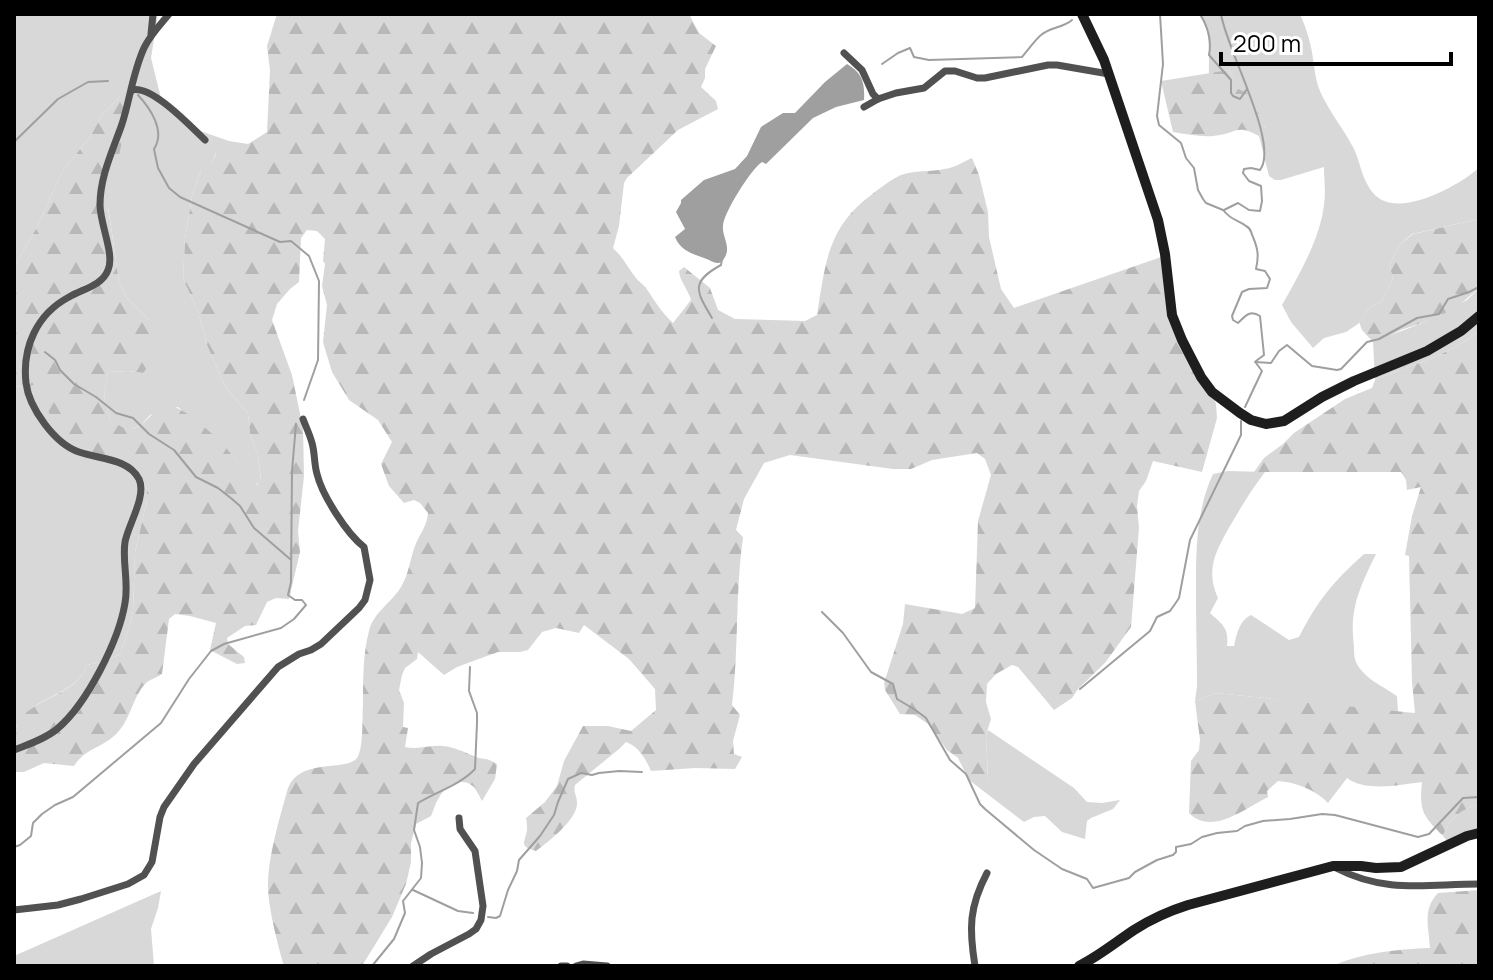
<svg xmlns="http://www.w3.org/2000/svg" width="1493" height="980" viewBox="0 0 1493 980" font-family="Manrope,sans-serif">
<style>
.green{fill:#d8d8d8}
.forest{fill:url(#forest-firs)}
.water{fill:#9f9f9f}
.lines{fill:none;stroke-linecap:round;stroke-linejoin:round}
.stream{stroke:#9f9f9f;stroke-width:2}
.street{stroke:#515151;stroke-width:7}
.secondary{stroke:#1e1e1e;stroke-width:10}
</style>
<defs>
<pattern id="forest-firs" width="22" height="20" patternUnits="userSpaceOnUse" patternTransform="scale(2)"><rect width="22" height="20" fill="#d8d8d8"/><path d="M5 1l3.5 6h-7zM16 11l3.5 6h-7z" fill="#b8b8b8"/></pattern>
</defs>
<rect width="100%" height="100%" fill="#fff"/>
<g class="green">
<path d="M14 14H158L151 58 161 98 189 127 209 134 216 153 213 161 200 167 201 170 192 196 185 239 183 279 198 311 207 345 224 385 248 414 250 434 258 455 261 480 256 485C242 475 239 463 228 450 213 434 195 421 178 407L150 415 141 425 127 431 110 420 104 396 108 372 128 371 143 373 149 320 127 298 119 281 108 206 119 98 102 115 90 137 63 170 38 225 14 267Z"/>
<path d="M1198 14H1300C1304 24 1308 33 1310 43 1314 58 1314 77 1320 91 1329 112 1344 129 1354 149 1361 164 1362 181 1374 194 1398 220 1458 186 1479 168V219L1412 234 1400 244 1389 265 1393 278 1382 301 1368 309 1358 324 1346 332 1324 338 1313 348 1291 322 1282 305C1299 275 1320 239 1324 205 1326 192 1324 180 1324 167L1281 180H1275L1269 176 1259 136 1265 128 1235 89 1234 79 1229 70 1209 74C1208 52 1213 32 1198 14Z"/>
<path d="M1479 288V331C1449 356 1410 365 1375 380L1373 342 1425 322 1467 300Z"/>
<path d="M41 381 114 463 139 475 147 489V500L135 552 133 611 130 625 120 654 108 660 87 665C78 690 50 694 31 709 24 715 19 722 14 729V386L28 387Z"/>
<path d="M1228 471 1265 472C1252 489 1241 507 1230 526 1216 551 1205 569 1218 598L1210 613C1223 625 1229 628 1227 646H1234C1237 633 1239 621 1251 615L1289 640 1299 637C1318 600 1333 582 1364 554H1376C1360 587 1349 609 1354 646 1354 652 1354 659 1357 664 1366 680 1383 686 1397 696L1398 712 1216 693 1195 701 1197 686C1197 657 1196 627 1196 598 1196 555 1195 513 1213 474Z"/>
<path d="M988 730 1074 788 1087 802 1102 803 1120 800 1113 809 1091 818 1087 821 1085 839 1062 832 1045 816 1034 817 1024 822 969 780H988L986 735Z"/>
<path d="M1479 804V833L1451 846 1443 836C1448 819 1462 809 1479 804Z"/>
<path d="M161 891 158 908 151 929 154 966H14V956Z"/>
</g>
<g class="forest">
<path d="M277 14H689L699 33 716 46 705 69V78L701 87 716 101 718 109 678 130 627 178 624 183 619 226 613 248C623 257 628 268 636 278 639 282 643 284 646 288 655 301 661 312 673 323L691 300C688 289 680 282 679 271L684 267 710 288 718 310 735 319 805 321 817 315C825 266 827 228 870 196 880 188 890 180 901 175 914 170 931 172 944 169 954 168 963 162 972 158L979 175 988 212 989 237 1001 289 1014 308 1167 255 1179 328 1204 371 1216 404 1217 418 1202 472 1153 461 1146 481 1139 491 1137 506 1139 528 1131 627 1105 663 1078 689 1072 698 1054 710 1018 667 1012 665 996 674 987 684 986 702 991 719 986 735 988 781 969 780 958 758 947 750 928 724 915 715 900 714 885 690 884 683 903 624 905 604 962 614 975 608 978 521 991 475 985 459 977 453 932 460 911 469H893L790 455 764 463 744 499 736 530 743 537C735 593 739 649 732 705L740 715 733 741 734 754 742 757 735 769 695 768 651 771C646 759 638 746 626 742L619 749 575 785C573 793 577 795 577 803 578 819 547 843 536 851 518 846 525 843 527 830 527 826 527 822 526 818L545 802 557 786 564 761 583 726H608L631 731 656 710 655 689 629 659 584 625 579 633 556 628 542 632 528 650 520 652H498L457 667 444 675 418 652 417 659 405 668 402 675 399 690 404 703 403 727 408 728 405 747C418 750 431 745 443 746 454 747 464 752 474 756 484 761 484 756 497 764L495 779 482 801C479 796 477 788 471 785 460 777 444 787 439 798 435 803 434 810 431 816L416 824 411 843V862L406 884 392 917 362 966H284C278 946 268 907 268 886 268 856 280 817 288 788 301 757 346 772 357 758 364 748 362 716 363 704 363 680 363 653 369 631 373 613 392 602 401 587 410 572 410 556 417 541 422 531 427 525 428 513L420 503 414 500 404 503 389 486 381 464 392 442 378 420 349 400 332 372 323 342 327 305 322 286 325 264 323 261 325 239 317 231 307 230 301 238 299 282 290 289 277 304 272 320 292 375 303 428 304 476 298 531 300 552 289 599 276 598 267 602 256 625 245 626 227 638 228 644 244 657 245 663 237 664 210 650 216 623 190 616 175 614 169 619 162 674C157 678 150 679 146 683 133 696 131 718 118 732 104 748 86 747 74 766L44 763 24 772H14C14 759 10 739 16 727 29 696 76 698 87 665L108 660 120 654 130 625 133 611 135 552 147 500V489L139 475 71 446 44 405 41 382 28 387 14 386V267L38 225 63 170 90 137 102 115 119 98 126 99 124 132 108 207 119 281 127 298 149 320 156 344 154 359 143 373 128 371 108 372 104 396 110 420 127 430C131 429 136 428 139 426 149 420 156 406 170 406 184 406 220 440 229 451 239 463 243 476 257 485L261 479 258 455 250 434 248 414 224 385 207 345 198 311 183 279 185 239 192 196 201 170 199 167 213 161 216 154 209 134 229 141 248 144 267 132 270 70 267 46Z"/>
<path d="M1229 70 1234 79 1236 88 1251 95 1265 129 1259 136C1235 123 1237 134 1213 136 1200 137 1186 134 1173 132L1161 81Z"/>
<path d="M1479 219V288L1456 308 1425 322 1401 330 1382 340 1373 342 1362 330 1359 322 1368 309 1382 301 1393 278 1389 265 1400 244 1413 234Z"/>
<path d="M1479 331V804C1462 809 1448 819 1443 836 1423 816 1419 811 1422 782 1400 785 1365 792 1347 778L1328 803C1316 790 1295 782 1278 781L1267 791 1268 797C1244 809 1212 836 1189 813L1191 761 1199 750 1200 740 1195 701 1216 693 1415 713 1412 682 1409 556 1405 555 1412 516 1421 487 1407 490 1406 480 1401 472H1254L1264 458 1283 444 1294 433 1345 399 1372 388 1375 380C1410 365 1449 356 1479 331Z"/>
<path d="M1479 890V966H1332C1362 953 1397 949 1430 948 1429 926 1422 910 1438 893Z"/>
</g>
<path class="water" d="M847 64C862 73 865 82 864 100L836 107 813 118 766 164 762 162C751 169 723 214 723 226 722 237 731 246 725 257 719 268 713 261 704 258 692 254 680 250 675 237L685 229 676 212 681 203V200L704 180 735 169 747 156 761 127 783 113H795L825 82Z"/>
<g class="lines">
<g class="stream">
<path d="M1096 14H1108"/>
<path d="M1160 14 1163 64 1157 116 1159 125 1181 143 1186 158 1194 168 1198 190 1203 199 1206 203 1223 210"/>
<path d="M1200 14C1208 27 1212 40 1209 55L1231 80V93L1233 96 1240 99 1247 89"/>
<path d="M1221 14C1226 49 1280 144 1260 170L1251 168 1244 169 1243 173 1249 181 1261 186 1262 201 1260 211 1249 210 1238 203 1224 210"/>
<path d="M882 64 898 53 910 48 914 57 929 60 1022 57C1027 51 1036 39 1041 35 1050 27 1063 28 1072 20"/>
<path d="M138 95C150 108 166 131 154 149L158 168 169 188 180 197 280 242 291 241 309 256 319 281 318 360 304 400"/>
<path d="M14 142 58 99 88 82 108 81"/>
<path d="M1224 211C1231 220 1238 220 1246 226 1252 229 1250 231 1253 237 1258 249 1259 256 1256 269L1265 271 1270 279 1267 288 1249 289 1242 292 1232 316 1233 320 1238 323C1245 317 1249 309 1260 316L1264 355 1256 361"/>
<path d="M712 318C696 291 690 282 721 265L722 259"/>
<path d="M45 352 55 360 60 370 74 384 96 397 116 413 133 418 149 434 174 450 196 477 218 488 232 499 240 506 254 528 290 559"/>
<path d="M1255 362 1271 363 1279 351 1287 345 1312 366 1337 370 1341 369 1367 342 1379 339 1417 318 1439 314 1448 299 1469 292 1479 287"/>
<path d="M1245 407 1262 371 1256 363"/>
<path d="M822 612 843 633 871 672 893 684 897 699 914 709 926 718 950 760 966 774 980 804 985 809 1034 850 1062 869 1087 879 1093 888 1129 878 1135 872 1157 860 1173 855 1176 852V847L1191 844 1202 837 1217 833 1237 831 1245 826 1263 821 1290 819 1322 814 1335 815 1418 837 1429 834 1463 798 1479 797"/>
<path d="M1080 689 1150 631 1157 617 1170 611 1175 604 1179 598 1190 540 1241 435V421"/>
<path d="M14 847 20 845 31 836 33 823 42 814 55 805 73 797 161 723 189 679 211 651 224 644 281 628 294 619 306 605 302 600H295L288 595 291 582 292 471 296 424"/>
<path d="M413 890 458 911 473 913"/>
<path d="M488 917 496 918 500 916 508 890 517 871 519 860 540 836 554 815 558 802 568 779 581 773 592 775 599 773 619 771 642 772"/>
<path d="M372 966 394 939 405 913 403 901 421 878 422 863 420 847 414 830 418 803C436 792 460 785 475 769L477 723V713L469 691 470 667"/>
</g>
<g class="street">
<path d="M151 34 153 14"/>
<path d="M844 53 862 70 873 94 878 99"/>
<path d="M132 90C152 85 190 126 205 140"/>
<path d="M864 107 878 99 896 93 924 88 945 71H955L977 78H985L1048 65H1057L1109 74"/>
<path d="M14 750C29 744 45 739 57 729 87 704 119 640 125 603 129 582 122 562 125 542 128 525 147 496 139 479 128 458 98 459 79 452 55 444 29 408 26 383 22 347 37 314 69 297 82 289 102 286 108 270 115 255 100 224 100 205 100 176 113 150 122 124 130 99 133 72 144 48 150 35 160 25 169 14"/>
<path d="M1336 868C1386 894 1427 884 1479 884"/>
<path d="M14 910 58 905 81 899 128 884 144 875 152 862 160 817 164 807 194 764 278 667 299 654 311 650 321 644 359 608 365 600 370 580 364 547C347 534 322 495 317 474 314 464 315 453 312 443 310 435 306 427 303 419"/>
<path d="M413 966 431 954 469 934 476 929 481 920 483 906 475 851 460 829 459 818"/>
<path d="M561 966H567"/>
<path d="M576 966 583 964 607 966"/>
<path d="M975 966C969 929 969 907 987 873"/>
</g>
<g class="secondary">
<path d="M1082 14 1104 60 1158 220 1165 254 1172 315 1182 340 1201 377 1212 392 1240 413 1251 420 1266 424 1284 421 1322 397 1354 381 1427 351 1461 331 1479 316"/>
<path d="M1079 966C1099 956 1116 942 1134 930 1151 919 1169 911 1188 905L1333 866H1361L1376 868 1401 867 1467 836 1479 833"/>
</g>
</g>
<rect width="1493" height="980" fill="none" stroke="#000000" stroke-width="32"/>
<path d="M1221 52v12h230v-12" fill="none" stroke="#000000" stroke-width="4"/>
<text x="1233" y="52" font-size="24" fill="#000000" stroke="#ffffff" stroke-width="6" paint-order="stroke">200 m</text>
</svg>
